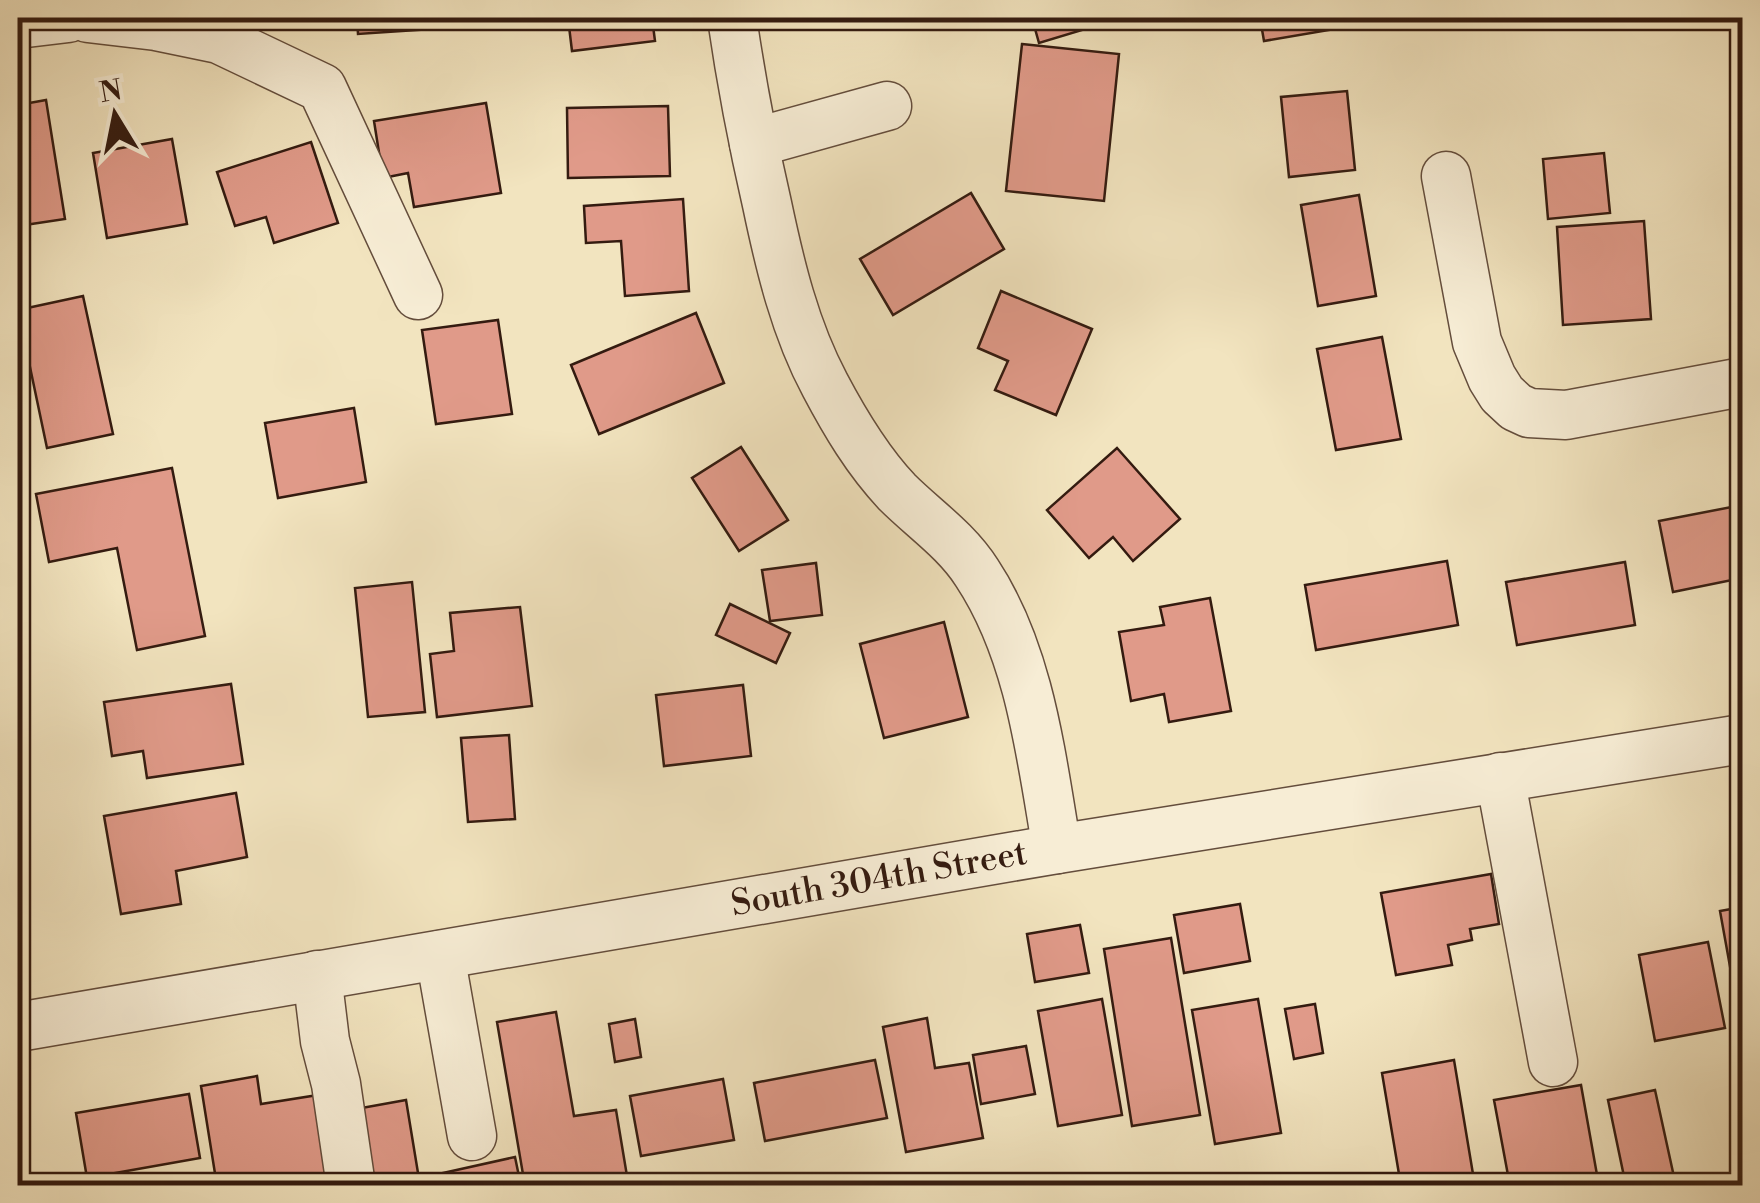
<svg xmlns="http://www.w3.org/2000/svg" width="1760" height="1203" viewBox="0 0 1760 1203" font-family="'Libre Bodoni',serif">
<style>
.building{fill:#e09a89;stroke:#341b10;stroke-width:2.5}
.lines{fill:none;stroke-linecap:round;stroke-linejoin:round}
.minor-casing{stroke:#644d3c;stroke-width:51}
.minor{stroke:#f7edd5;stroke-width:48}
.labels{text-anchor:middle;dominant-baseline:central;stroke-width:8;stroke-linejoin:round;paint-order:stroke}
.street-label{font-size:35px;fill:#341b10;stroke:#f7edd5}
</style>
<rect width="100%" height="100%" fill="#f2e4bf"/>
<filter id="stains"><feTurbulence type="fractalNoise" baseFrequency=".002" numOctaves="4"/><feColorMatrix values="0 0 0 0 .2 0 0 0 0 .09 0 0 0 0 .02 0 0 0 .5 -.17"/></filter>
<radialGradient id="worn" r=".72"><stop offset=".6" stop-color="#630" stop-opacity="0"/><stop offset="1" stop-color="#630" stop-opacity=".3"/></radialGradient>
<g class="building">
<path d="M357 18H445L446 28 358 34Z"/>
<path d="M568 18H652L655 41 572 51Z"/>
<path d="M1032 18H1100L1102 24 1039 43Z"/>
<path d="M1260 18H1399L1264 41Z"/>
<path d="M1022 44 1119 54 1104 201 1006 191Z"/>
<path d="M1347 91 1355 170 1289 177 1281 97Z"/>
<path d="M46 100 65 219 18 226V105Z"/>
<path d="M486 103 501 193 414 207 408 173 383 178 374 121Z"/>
<path d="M668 106 670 176 568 178 567 108Z"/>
<path d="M172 139 187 224 107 238 93 153Z"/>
<path d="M311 142 338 223 274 243 266 217 235 226 217 172Z"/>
<path d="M1604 153 1610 213 1548 219 1543 159Z"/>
<path d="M971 193 1004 249 893 315 860 259Z"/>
<path d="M1359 195 1376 296 1318 306 1301 205Z"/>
<path d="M683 199 689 291 625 296 621 241 586 243 584 206Z"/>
<path d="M1644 221 1651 319 1563 325 1557 227Z"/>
<path d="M1001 291 1092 329 1056 415 995 390 1008 361 978 348Z"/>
<path d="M83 296 113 434 47 448 18 310Z"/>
<path d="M696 313 724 383 599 434 571 365Z"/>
<path d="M498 320 512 414 436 424 422 330Z"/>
<path d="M1382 337 1401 439 1336 450 1317 349Z"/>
<path d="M354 408 366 482 278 498 265 423Z"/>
<path d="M741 447 788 520 739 551 692 478Z"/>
<path d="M1117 448 1180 519 1133 561 1113 537 1089 558 1047 510Z"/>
<path d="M172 468 205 636 137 650 117 548 49 562 36 494Z"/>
<path d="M1742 505V578L1673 592 1659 521Z"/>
<path d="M1447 561 1458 625 1316 650 1305 585Z"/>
<path d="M1625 562 1635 625 1517 645 1506 582Z"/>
<path d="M816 563 822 615 770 621 762 570Z"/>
<path d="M412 582 425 712 368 717 355 588Z"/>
<path d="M1210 598 1231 711 1169 722 1164 694 1131 701 1119 632 1164 625 1160 607Z"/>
<path d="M730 604 790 633 776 663 716 635Z"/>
<path d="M520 607 532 706 437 717 430 654 454 651 450 613Z"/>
<path d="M944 622 968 717 884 738 860 644Z"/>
<path d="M231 684 243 764 147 778 143 751 112 756 104 702Z"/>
<path d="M743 685 751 756 664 766 656 695Z"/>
<path d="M509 735 515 819 468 822 461 738Z"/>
<path d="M236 793 247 857 176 871 181 904 121 914 104 816Z"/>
<path d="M1491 874 1499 924 1470 929 1472 940 1448 945 1452 965 1396 975 1381 893Z"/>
<path d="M1240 904 1250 961 1184 973 1174 915Z"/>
<path d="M1742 907V970L1731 972 1720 911Z"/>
<path d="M1080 925 1089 973 1035 982 1027 934Z"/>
<path d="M1171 938 1200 1115 1132 1126 1104 949Z"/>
<path d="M1708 942 1725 1028 1655 1041 1639 955Z"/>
<path d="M1102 999 1122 1115 1058 1126 1038 1011Z"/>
<path d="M1258 999 1281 1133 1215 1144 1192 1010Z"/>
<path d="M1315 1004 1323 1053 1294 1059 1285 1009Z"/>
<path d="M556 1012 574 1116 616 1110 628 1182 610 1186H525L497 1022Z"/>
<path d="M927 1018 935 1068 969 1063 983 1138 906 1152 883 1027Z"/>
<path d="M635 1019 641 1057 615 1062 609 1024Z"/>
<path d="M1026 1046 1035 1094 981 1104 973 1055Z"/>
<path d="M875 1060 887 1118 765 1141 754 1083Z"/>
<path d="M1454 1060 1475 1186H1401L1382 1073Z"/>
<path d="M257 1076 261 1104 318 1095 332 1177 282 1186H217L201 1086Z"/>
<path d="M723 1079 734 1140 641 1156 630 1096Z"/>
<path d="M1581 1085 1599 1186H1510L1494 1100Z"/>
<path d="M1655 1090 1676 1186H1626L1608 1100Z"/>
<path d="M189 1094 200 1158 87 1178 76 1113Z"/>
<path d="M406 1100 419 1179 369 1186 356 1109Z"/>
<path d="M22 1130 32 1186H18V1131Z"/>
<path d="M515 1157 521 1186H445L443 1173Z"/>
<path d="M1365 1174 1367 1186H1311Z"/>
</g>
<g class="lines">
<defs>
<g id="minor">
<path d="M88 18 156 26 219 39 322 88 418 295"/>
<path d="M732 18C741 80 753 143 767 204 780 266 795 329 825 385 845 423 867 460 897 492 924 519 956 540 977 573 1030 653 1041 756 1057 849"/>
<path d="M18 24 68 18"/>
<path d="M754 143 887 106"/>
<path d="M1446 176 1477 342 1492 378 1502 394 1516 407 1529 413 1566 415 1742 382"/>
<path d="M1500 777 1553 1062"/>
<path d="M440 955 472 1136"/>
<path d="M317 975 325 1041 336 1084 351 1186"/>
<path d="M18 1027 1057 849 1742 739"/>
</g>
</defs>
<use href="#minor" class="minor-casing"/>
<use href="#minor" class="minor"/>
</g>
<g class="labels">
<g class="street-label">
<text transform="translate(879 879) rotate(-10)">South 304th Street</text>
</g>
</g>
<rect width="1760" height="1203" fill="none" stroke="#f2e4bf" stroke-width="60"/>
<rect x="20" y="20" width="1720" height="1163" fill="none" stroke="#341b10" stroke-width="5"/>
<rect x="30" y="30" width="1700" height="1143" fill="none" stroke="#341b10" stroke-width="2.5"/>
<g transform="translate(115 115) rotate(350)" stroke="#f7edd5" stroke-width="8" paint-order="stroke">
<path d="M0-8L18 38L0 25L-18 38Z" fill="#341b10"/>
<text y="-15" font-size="28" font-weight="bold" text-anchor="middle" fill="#341b10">N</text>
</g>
<rect width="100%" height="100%" filter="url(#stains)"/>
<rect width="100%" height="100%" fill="url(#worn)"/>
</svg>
